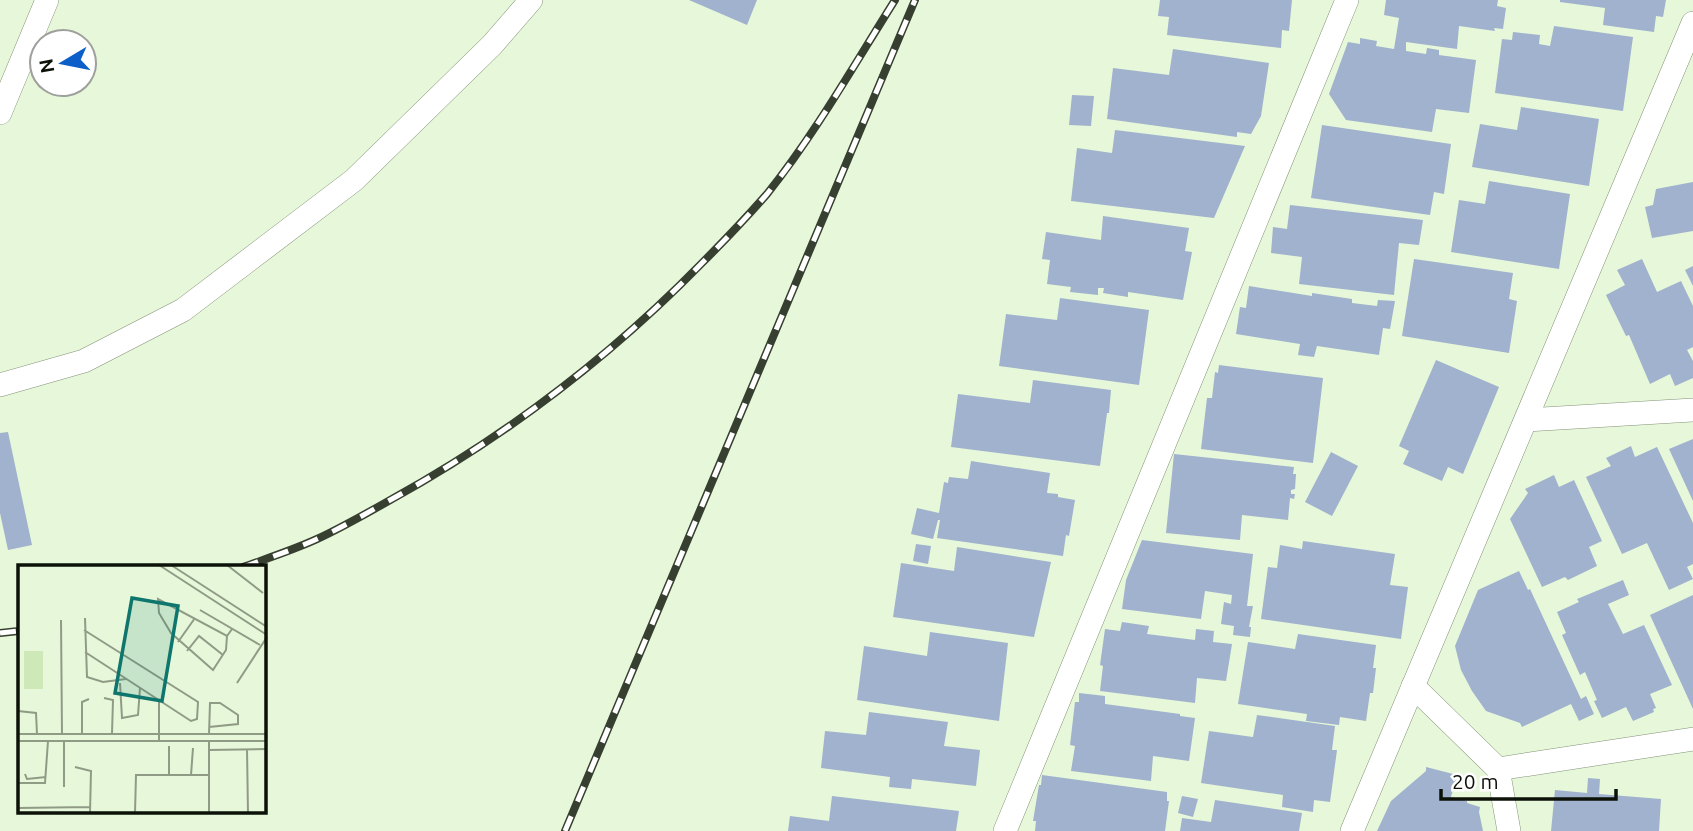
<svg xmlns="http://www.w3.org/2000/svg" width="1693" height="831" viewBox="0 0 1693 831" font-family="Ubuntu,sans-serif">
<style>
.building{fill:#a0b2cd}
.lines{fill:none;stroke-linecap:round;stroke-linejoin:round}
.service-casing{stroke:#849378;stroke-width:24}
.service{stroke:#fff;stroke-width:23}
.rail-casing{stroke:#373f31;stroke-width:8}
.rail{stroke:#fff;stroke-width:5;stroke-dasharray:16;stroke-linecap:butt}
.inset-road{fill:none;stroke:#909b86;stroke-width:2}
.view{fill:#0f766e;fill-opacity:0.15;stroke:#0f766e;stroke-width:3.5}
.inset-edge{fill:none;stroke:#0d1208;stroke-width:3.5}
</style>
<rect width="100%" height="100%" fill="#e7f7da"/>
<g class="building">
<path d="M689 0H757L747 25Z"/>
<path d="M1160 0H1292L1289 31 1282 30 1281 48 1167 35 1169 17 1158 16Z"/>
<path d="M1386 0H1498L1497 6 1506 8 1503 29 1494 28 1495 31 1459 26 1457 49 1406 42V51L1426 54 1427 48 1439 50V55L1476 60 1469 113 1436 109 1432 132 1346 120 1329 94 1348 42 1360 44V38L1377 41 1376 46 1394 49 1399 18 1384 15Z"/>
<path d="M1560 0H1666L1663 17 1656 16 1654 32 1603 25 1605 8 1560 2Z"/>
<path d="M1554 26 1633 37 1623 111 1495 93 1502 39 1512 40 1513 32 1540 35 1539 44 1550 46Z"/>
<path d="M1173 49 1269 63 1261 116 1251 134 1237 132V137L1107 119 1113 68 1169 75Z"/>
<path d="M1072 95 1094 96 1091 126 1069 125Z"/>
<path d="M1521 107 1599 119 1589 186 1472 167 1480 124 1517 130Z"/>
<path d="M1322 125 1451 144 1444 194 1434 192 1430 215 1311 198Z"/>
<path d="M1115 130 1245 146 1214 218 1071 201 1077 148 1112 153Z"/>
<path d="M1489 181 1570 194 1559 269 1451 252 1459 200 1485 204Z"/>
<path d="M1693 182V231L1652 238 1645 207 1653 205 1656 189Z"/>
<path d="M1290 205 1423 220 1419 245 1399 243 1394 295 1299 284 1302 257 1271 253 1273 227 1287 229Z"/>
<path d="M1103 216 1189 228 1185 251 1192 252 1183 300 1128 292V297L1103 293 1104 288H1098V295L1070 292 1071 287 1047 284 1050 260 1042 259 1046 232 1101 240Z"/>
<path d="M1414 259 1513 273 1509 299 1517 301 1509 353 1402 336Z"/>
<path d="M1642 259 1657 292 1681 281 1693 306V347L1687 350 1693 361V378L1675 386 1670 374 1650 384 1629 335 1626 336 1606 295 1625 285 1617 270Z"/>
<path d="M1693 266V286L1685 270Z"/>
<path d="M1249 286 1312 296V293L1352 299V303L1377 306 1378 300 1395 301 1390 329 1383 328 1379 355 1317 346 1314 357 1298 355 1300 344 1236 334 1240 307 1246 308Z"/>
<path d="M1060 298 1149 310 1139 385 999 366 1006 314 1057 320Z"/>
<path d="M1436 360 1499 387 1463 474 1448 467 1442 481 1403 464 1409 451 1399 446Z"/>
<path d="M1219 365 1323 378 1313 463 1201 449 1207 398H1212L1215 372 1218 373Z"/>
<path d="M1033 380 1111 390 1109 413H1107L1100 466 951 447 958 394 1030 403Z"/>
<path d="M8 432 32 545 8 550 0 513V433Z"/>
<path d="M1693 439V501L1669 449Z"/>
<path d="M1631 446 1635 457 1657 447 1693 523V564L1687 567 1693 579 1669 590 1647 543 1622 554 1586 477 1611 466 1606 458Z"/>
<path d="M1331 452 1358 466 1332 516 1305 502Z"/>
<path d="M1174 454 1294 467 1293 474H1296L1295 489 1291 490V494H1295L1294 499 1290 498 1288 520 1242 515 1240 540 1166 533Z"/>
<path d="M971 461 1050 473 1047 493 1058 494V497L1075 500 1069 536 1066 535 1063 556 937 538 940 520H938L933 539 911 534 917 508 939 513 944 482 948 483 949 477 968 479Z"/>
<path d="M1554 475 1559 487 1574 480 1602 541 1589 547 1597 566 1568 580 1565 577 1542 587 1510 519 1528 493 1525 489Z"/>
<path d="M1142 540 1253 554 1247 606H1253L1249 627H1251L1250 637 1233 635 1234 626 1221 624 1224 602 1231 604 1232 595 1205 591 1201 619 1122 609 1126 580Z"/>
<path d="M1303 541 1395 554 1390 585 1408 587 1401 639 1261 619 1268 567 1277 568 1280 545 1302 549Z"/>
<path d="M916 544 931 546 928 564 913 561Z"/>
<path d="M957 547 1051 562 1034 637 893 617 901 563 954 571Z"/>
<path d="M1519 571 1528 590 1530 589 1581 699 1586 696 1594 714 1579 721 1571 704 1522 727 1520 723 1486 711 1472 691 1461 670 1455 646 1478 590Z"/>
<path d="M1623 580 1629 595 1608 604 1623 634 1644 625 1672 685 1650 694 1656 708 1653 709 1654 712 1633 721 1626 707 1602 718 1594 701 1597 700 1585 672 1580 675 1562 635 1566 633 1557 612 1579 602 1577 599Z"/>
<path d="M1693 595V709L1650 615Z"/>
<path d="M1122 622 1149 626 1147 634 1195 640 1196 629 1214 631 1213 642 1232 644 1226 681 1197 678 1195 703 1100 691 1103 666 1100 665 1105 629 1120 631Z"/>
<path d="M930 632 1008 643 999 721 857 700 864 646 927 656Z"/>
<path d="M1298 634 1376 645 1373 668H1376L1373 693H1370L1366 721 1340 717 1339 725 1306 721 1307 714 1238 704 1248 642 1295 649Z"/>
<path d="M1079 693 1105 696V704L1180 714V716L1195 718 1189 761 1153 756 1151 781 1071 771 1075 746 1070 745 1075 702H1079Z"/>
<path d="M869 712 948 722 944 746 980 750 976 786 912 779 911 789 889 787 890 777 821 768 825 731 866 735Z"/>
<path d="M1257 715 1335 726 1332 750H1337L1330 802 1314 800 1313 812 1282 807 1283 795 1201 783 1209 731 1253 737Z"/>
<path d="M1426 767 1457 775 1451 797 1467 801V803L1480 807 1479 812 1483 831H1377L1391 801 1426 771Z"/>
<path d="M1042 775 1167 792V801H1169L1165 831H1035L1036 821H1033L1039 785H1041Z"/>
<path d="M1588 778 1600 779 1599 794 1661 799 1659 831H1551L1555 790 1587 793Z"/>
<path d="M832 796 959 811 956 831H788L790 816 829 821Z"/>
<path d="M1182 796 1198 799 1193 817 1178 813Z"/>
<path d="M1215 800 1302 813 1299 831H1180L1182 818 1211 822Z"/>
</g>
<g class="lines">
<defs>
<g id="service">
<path d="M0 113 47 0"/>
<path d="M0 385 84 361 183 310 354 180 492 45 531 0"/>
<path d="M1526 420 1693 410"/>
<path d="M1413 686 1498 769 1509 831"/>
<path d="M1498 769 1693 739"/>
<path d="M1005 831 1347 0"/>
<path d="M1352 831 1693 23"/>
</g>
</defs>
<use href="#service" class="service-casing"/>
<use href="#service" class="service"/>
<defs>
<g id="rail">
<path d="M243 567C268 558 293 550 317 539 343 527 367 513 392 499 506 436 610 357 702 263 724 241 746 218 767 194 815 134 854 65 895 0"/>
<path d="M0 633 19 631"/>
<path d="M565 831 915 0"/>
</g>
</defs>
<use href="#rail" class="rail-casing"/>
<use href="#rail" class="rail"/>
</g>
<g transform="translate(18 565)">
<rect width="248" height="248" fill="#e7f7da"/>
<path d="M6 86H25V124H6Z" fill="#cee8b8"/>
<path class="inset-road" d="M141 0 249 70M153 0 249 62M209 0 245 28M182 45 242 80M67 53 69 112 85 117 108 114M43 55 44 168M66 65 180 137 179 154 173 156 67 87M209 71 208 85 195 105 153 68 141 48 140 34 209 71 214 64M160 77 177 53M169 86 181 71 205 90M102 118 104 153 120 150 122 123M219 118 249 72M86 133 95 135 94 168M0 146 18 148 19 169M64 168V137L71 134M0 169H249M191 169 192 138H202L220 150V159L191 162M0 176H249M46 176V222M141 176V136M191 177V248M151 181V210M229 184 230 248M191 185 249 184M57 202 73 206 72 248M7 209 9 214 28 212M173 210 175 183M0 218H27L30 176M0 243 72 242M117 248 118 210H191"/>
<path class="view" d="M114 33 160 41 144 136 97 128Z"/>
<rect width="248" height="248" class="inset-edge"/>
</g>
<g transform="translate(63 63) rotate(260)"><circle r="33" fill="#ffffff" stroke="#9ea09c" stroke-width="2"/>
<path d="M0-5L12 26L0 18L-12 26Z" fill="#0c5fc8"/>
<text y="-10" font-size="19" font-weight="bold" text-anchor="middle" fill="#0d1208">N</text>
</g>
<path d="M1441 789v10h175v-10" fill="none" stroke="#0d1208" stroke-width="3.5"/>
<text x="1452" y="789" font-size="21" fill="#0d1208" stroke="#ffffff" stroke-width="5" paint-order="stroke">20 m</text>
</svg>
